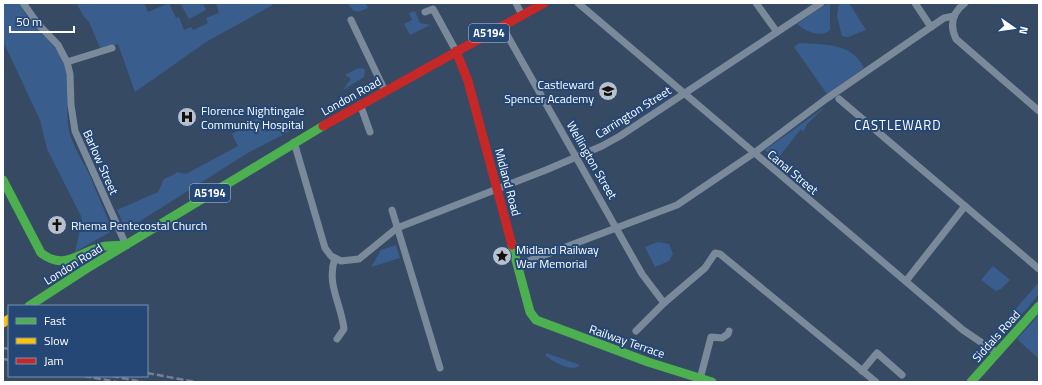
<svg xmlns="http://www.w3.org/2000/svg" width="1042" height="385" viewBox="0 0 1042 385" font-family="'Titillium Web',sans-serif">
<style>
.green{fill:#395d8d}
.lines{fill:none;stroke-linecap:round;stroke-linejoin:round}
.street{stroke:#7b8a9b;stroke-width:7}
.fast{stroke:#4caf50;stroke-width:9}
.slow{stroke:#ffc107;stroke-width:9}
.jam{stroke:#c62828;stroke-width:9}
.rail{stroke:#738193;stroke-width:2.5;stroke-dasharray:7 3;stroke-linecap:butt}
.labels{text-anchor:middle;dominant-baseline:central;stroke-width:4;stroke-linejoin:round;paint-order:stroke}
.shield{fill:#254776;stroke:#bec8d6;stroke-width:1}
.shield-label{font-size:11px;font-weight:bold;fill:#fff}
.poi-label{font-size:12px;fill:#fff;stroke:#254776;text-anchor:start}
.street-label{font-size:12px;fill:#fff;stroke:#254776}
.neighbourhood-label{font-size:13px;letter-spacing:1px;fill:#fff;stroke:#254776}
</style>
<rect width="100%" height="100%" fill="#374a64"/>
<g class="green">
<path d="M3 3H20C29 27 56 40 64 65 71 87 64 111 70 134 74 149 84 163 90 176 97 193 104 210 111 227L110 232 75 252 82 221 81 216 47 149 40 120 3 41Z"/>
<path d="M76 3H144L148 12 169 3 176 18 179 17 184 30 191 27 193 30 208 23 206 18 219 13 216 3H276L206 42 135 92 118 44 101 50 89 22 85 18Z"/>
<path d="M180 3H203L206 10 189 19Z"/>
<path d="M347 3H366L368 8 358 12 353 10Z"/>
<path d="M828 3H830V30C821 39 805 31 797 24Z"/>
<path d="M839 3H849L866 30 848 37 842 36 837 16Z"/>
<path d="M415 11 420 23 430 25 410 35 404 24 412 20 409 13Z"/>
<path d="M799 43C824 45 852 42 864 68L827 94 794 47Z"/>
<path d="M358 68 365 69 364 77 343 90 351 79 345 75Z"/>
<path d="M825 107 807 124 803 132 801 129 776 161 765 150Z"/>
<path d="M259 117 266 132 289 120 294 129 246 154 126 230 117 210 158 192 164 179 175 174 176 172 186 174 238 146 232 134Z"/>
<path d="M658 242 669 244 673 254 669 261 655 267 645 247Z"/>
<path d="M396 245 400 258 371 267 381 250Z"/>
<path d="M993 266 1010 280 1001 289 996 291 981 280Z"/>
<path d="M1039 282V294L1012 326 992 336Z"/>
<path d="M1039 315V359L1017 339Z"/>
<path d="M546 353 580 365C571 373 554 362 546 356Z"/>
</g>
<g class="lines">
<g class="street">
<path d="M23 3 38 24 58 45 67 62 70 74 71 105 75 131 126 245"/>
<path d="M516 3 522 15"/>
<path d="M578 3 963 330 997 353"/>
<path d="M756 3 777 32"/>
<path d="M915 3 931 27"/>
<path d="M965 3C953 12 949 24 956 39L1039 111"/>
<path d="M425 12 433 9 456 51"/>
<path d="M351 20 385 91"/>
<path d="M502 26 642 274 664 303"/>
<path d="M67 62 112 48"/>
<path d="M839 99 1039 269"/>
<path d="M360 104 370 132"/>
<path d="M294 142 325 248 331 256 341 261 359 259 397 228 546 170 602 146 620 136 821 3"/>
<path d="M392 210 440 368"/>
<path d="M335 258C326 284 341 303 344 329L337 339"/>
<path d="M518 265 677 205 754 153 826 99 944 18 954 16"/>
<path d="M906 281 965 206"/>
<path d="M636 331 664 303 705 268 715 253 720 254 876 382"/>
<path d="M862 371 877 353 902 375"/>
<path d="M700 379 711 337 722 338 728 334 729 331"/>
</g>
<g class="fast">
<path d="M3 180 41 253C65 271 77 253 101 247 109 245 118 246 126 245"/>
<path d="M512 245 530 312 536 320 648 362 712 382"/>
<path d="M29 306 86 269 323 126"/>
<path d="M971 382 1039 306"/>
</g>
<path class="slow" d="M3 323 9 319"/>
<g class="jam">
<path d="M456 51 468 81 512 245"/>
<path d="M323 126 544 3"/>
</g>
<g class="rail">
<path d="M3 348 9 349"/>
<path d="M3 359 9 360"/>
<path d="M147 373 196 382"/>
<path d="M84 376 117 382"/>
<path d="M112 376 143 382"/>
</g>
</g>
<defs>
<symbol id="school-disc" viewBox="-11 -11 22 22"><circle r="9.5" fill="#b9c0c9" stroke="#254776"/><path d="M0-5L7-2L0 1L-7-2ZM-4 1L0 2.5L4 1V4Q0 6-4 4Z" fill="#111"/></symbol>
<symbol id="hospital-disc" viewBox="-11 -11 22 22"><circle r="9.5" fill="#b9c0c9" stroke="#254776"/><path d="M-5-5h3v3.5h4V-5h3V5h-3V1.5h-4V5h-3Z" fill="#111"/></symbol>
<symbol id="church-disc" viewBox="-11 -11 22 22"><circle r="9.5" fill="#b9c0c9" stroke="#254776"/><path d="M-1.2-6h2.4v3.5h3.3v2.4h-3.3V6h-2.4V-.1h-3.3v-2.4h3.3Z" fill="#111"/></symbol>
<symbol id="sight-disc" viewBox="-11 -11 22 22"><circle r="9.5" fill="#b9c0c9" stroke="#254776"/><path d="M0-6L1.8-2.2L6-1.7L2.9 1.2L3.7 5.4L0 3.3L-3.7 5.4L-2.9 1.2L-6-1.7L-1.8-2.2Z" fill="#111"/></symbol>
</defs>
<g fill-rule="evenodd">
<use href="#school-disc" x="597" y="80" width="22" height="22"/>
<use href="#hospital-disc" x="176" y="106" width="22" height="22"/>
<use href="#church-disc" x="46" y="214" width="22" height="22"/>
<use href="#sight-disc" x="491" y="245" width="22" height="22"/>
</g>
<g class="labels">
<g class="shield">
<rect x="469" y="24" width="40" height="18" rx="3"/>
<rect x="190" y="184" width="40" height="18" rx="3"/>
</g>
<g class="shield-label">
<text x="489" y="33">A5194</text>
<text x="210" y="193">A5194</text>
</g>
<g class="poi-label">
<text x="594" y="84" text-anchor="end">Castleward<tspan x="594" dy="14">Spencer Academy</tspan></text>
<text x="201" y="110">Florence Nightingale<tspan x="201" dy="14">Community Hospital</tspan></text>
<text x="71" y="225">Rhema Pentecostal Church</text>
<text x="516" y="249">Midland Railway<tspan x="516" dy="14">War Memorial</tspan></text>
</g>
<g class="street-label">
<text transform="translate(351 96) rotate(-29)">London Road</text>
<text transform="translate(633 112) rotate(-32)">Carrington Street</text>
<text transform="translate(592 160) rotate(60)">Wellington Street</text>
<text transform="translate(101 162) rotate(66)">Barlow Street</text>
<text transform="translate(793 172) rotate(40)">Canal Street</text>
<text transform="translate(508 182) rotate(75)">Midland Road</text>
<text transform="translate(73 264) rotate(-32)">London Road</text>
<text transform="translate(996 336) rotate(-48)">Siddals Road</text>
<text transform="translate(627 341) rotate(19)">Railway Terrace</text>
</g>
<g class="neighbourhood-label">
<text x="898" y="125">CASTLEWARD</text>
</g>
</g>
<rect width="1042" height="385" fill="none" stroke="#ffffff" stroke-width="8"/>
<rect x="8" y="305" width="140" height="72" fill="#254776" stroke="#7c91ad"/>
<rect x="16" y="318" width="20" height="6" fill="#4caf50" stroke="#7c91ad"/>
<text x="44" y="325" font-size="12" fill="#ffffff">Fast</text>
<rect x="16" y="338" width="20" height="6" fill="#ffc107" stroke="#7c91ad"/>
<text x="44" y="345" font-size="12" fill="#ffffff">Slow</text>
<rect x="16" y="358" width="20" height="6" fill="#c62828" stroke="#7c91ad"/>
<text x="44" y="365" font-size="12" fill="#ffffff">Jam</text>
<g transform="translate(1014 28) rotate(103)" stroke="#254776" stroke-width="3" paint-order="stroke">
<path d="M0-3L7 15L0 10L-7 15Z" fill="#ffffff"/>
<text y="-6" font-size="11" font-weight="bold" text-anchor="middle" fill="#ffffff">N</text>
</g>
<path d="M10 26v6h64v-6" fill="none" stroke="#ffffff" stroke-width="2"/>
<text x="16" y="26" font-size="12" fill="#ffffff" stroke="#254776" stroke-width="3" paint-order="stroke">50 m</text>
</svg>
